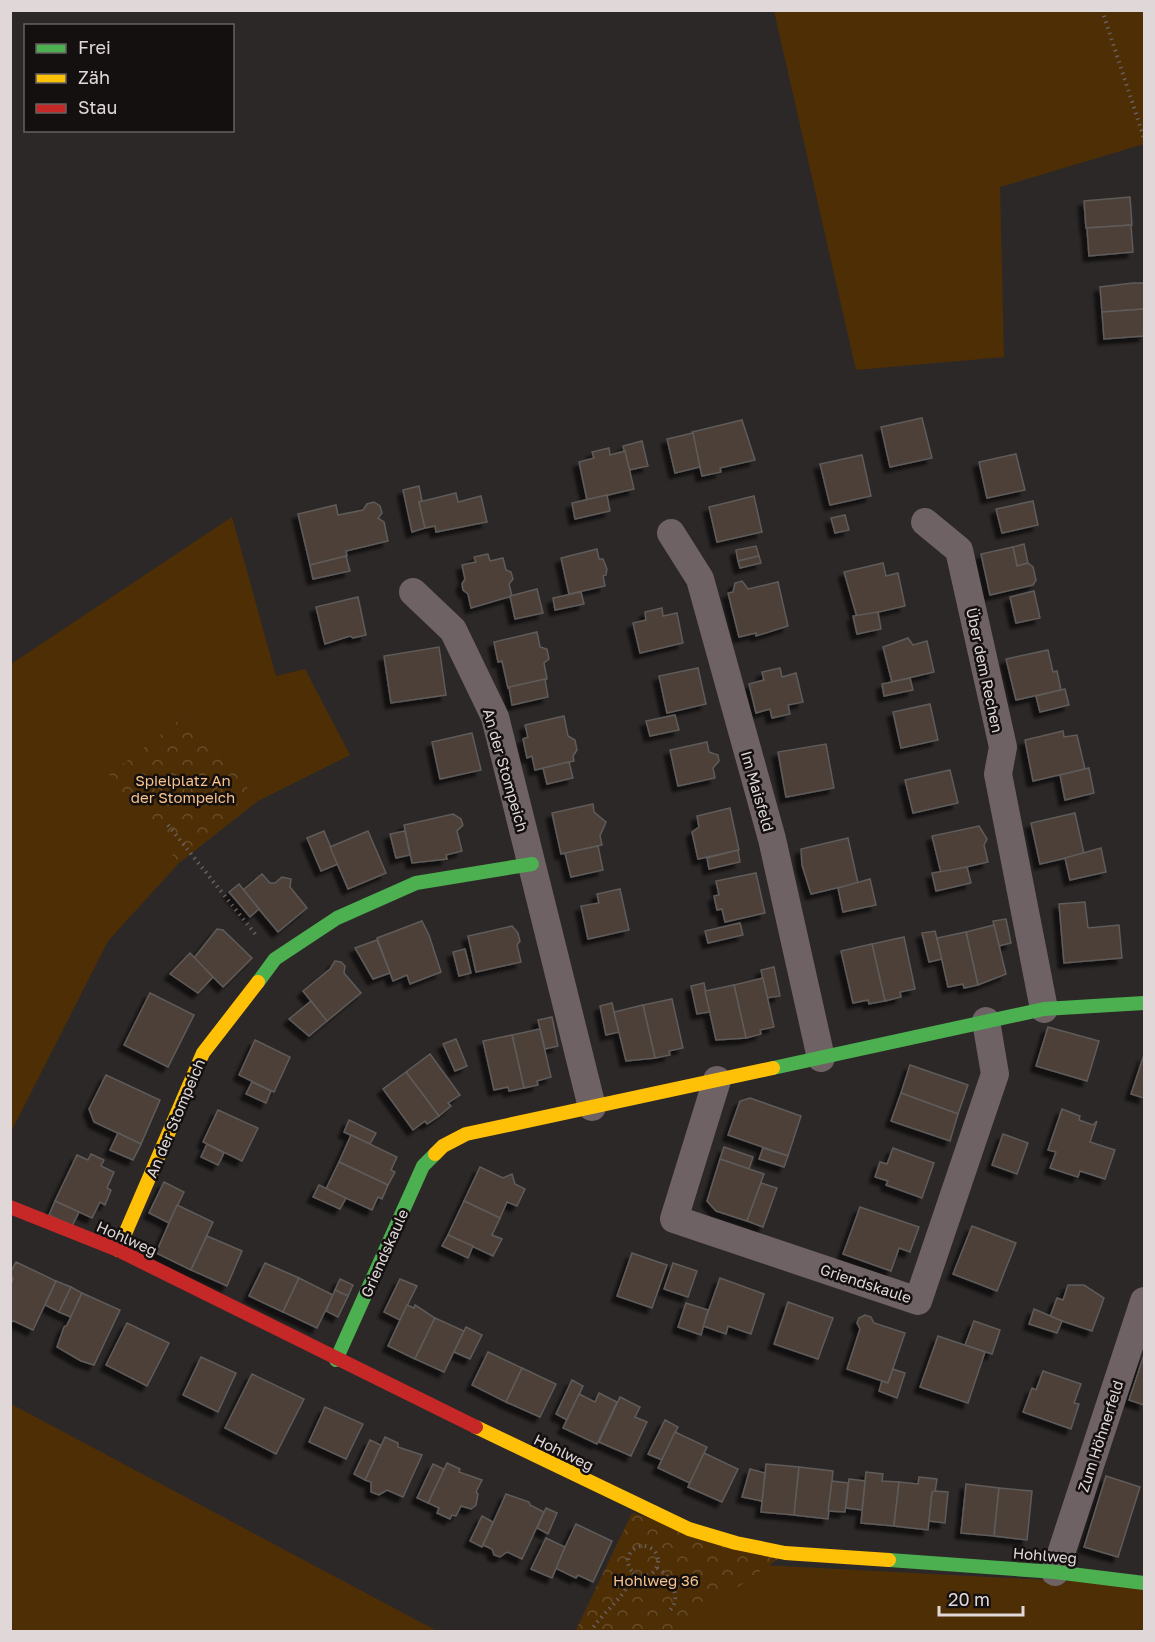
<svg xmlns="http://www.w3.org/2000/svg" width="1155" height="1642" viewBox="0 0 1155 1642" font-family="'Golos Text',sans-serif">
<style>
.green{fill:#4e2e05}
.forest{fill:url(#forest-crowns)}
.building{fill:#4d4039;stroke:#5e5b5a;stroke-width:1.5;filter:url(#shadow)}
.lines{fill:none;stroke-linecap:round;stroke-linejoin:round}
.path{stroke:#685e5f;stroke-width:4;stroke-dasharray:1.5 4.5;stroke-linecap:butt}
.street{stroke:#6e6264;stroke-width:28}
.fast{stroke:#4caf50;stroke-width:14}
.slow{stroke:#ffc107;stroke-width:14}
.jam{stroke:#c62828;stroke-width:14}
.labels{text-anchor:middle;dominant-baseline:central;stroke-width:5;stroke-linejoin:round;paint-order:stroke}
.street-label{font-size:15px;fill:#e0d8d8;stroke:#151010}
.park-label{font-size:15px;fill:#f7c28c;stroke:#151010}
</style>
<defs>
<pattern id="forest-crowns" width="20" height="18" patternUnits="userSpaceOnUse" patternTransform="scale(1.5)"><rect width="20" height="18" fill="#4e2e05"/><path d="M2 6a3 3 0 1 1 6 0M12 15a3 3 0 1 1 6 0" fill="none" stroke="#674c29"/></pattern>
<filter id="shadow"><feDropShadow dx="-5.5" dy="5.5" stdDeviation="1.5" flood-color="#0009"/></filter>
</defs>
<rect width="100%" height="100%" fill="#2d2828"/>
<g class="green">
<path d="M774 11H1144V144L1000 187 1004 357 856 370Z"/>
<path d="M232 517 276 676 305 669 350 755 258 801 188 713 110 775 179 863 108 941 11 1132V664Z"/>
<path d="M10 1404H11L437 1631H11Z"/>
<path d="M703 1562 1144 1585V1631L632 1632Z"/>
</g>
<g class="forest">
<path d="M188 713 258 801 179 863 109 775Z"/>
<path d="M632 1513 785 1554 676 1631 575 1632Z"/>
</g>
<g class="building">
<path d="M1130 197 1132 225 1086 228 1084 201Z"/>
<path d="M1131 225 1133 252 1089 256 1087 228Z"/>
<path d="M1133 283H1144V309L1102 312 1100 287Z"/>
<path d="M1144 309V336L1104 339 1102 312Z"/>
<path d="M922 418 932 458 890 467 881 427Z"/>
<path d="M742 420 755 460 720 468 721 472 702 476 692 432Z"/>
<path d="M693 433 700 467 675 473 667 439Z"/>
<path d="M642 441 648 466 629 470 623 446Z"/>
<path d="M609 448 610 455 625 451 634 489 587 500 579 462 594 458 592 452Z"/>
<path d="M1016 454 1025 490 987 498 979 462Z"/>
<path d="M862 455 871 496 830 505 820 464Z"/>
<path d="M419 486 422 501 419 502 425 528 412 532 403 490Z"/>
<path d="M456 493 458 502 481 496 487 522 436 532 435 526 425 528 419 502Z"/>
<path d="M607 495 610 511 575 519 572 503Z"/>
<path d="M754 496 762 532 717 542 709 507Z"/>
<path d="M1033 501 1038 525 1002 533 996 509Z"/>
<path d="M374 502 380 506 382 513 378 518 384 522 388 541 346 551 347 556 310 565 298 514 336 505 338 515 363 510 367 504Z"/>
<path d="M845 515 849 530 835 533 831 518Z"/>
<path d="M1024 544 1028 563 1017 566 1013 547Z"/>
<path d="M756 546 759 556 738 561 736 550Z"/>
<path d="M1013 547 1017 566 1028 563 1033 567 1036 580 1033 585 990 595 981 554Z"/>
<path d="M597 549 599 559H603L607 569 606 575 603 576 605 586 569 594 561 558Z"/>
<path d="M488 554 490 561 503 558 506 570 511 572 513 579 509 584 512 596 471 608 468 594 463 590 462 584 465 579 462 565 476 562 474 557Z"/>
<path d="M346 556 350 571 313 579 310 565Z"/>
<path d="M759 556 761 563 740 568 738 561Z"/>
<path d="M883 563 886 576 898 573 905 606 857 617 844 572Z"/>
<path d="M742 581 748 589 778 582 788 626 756 636V633L739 637 728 593 733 592 735 583Z"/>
<path d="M537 589 543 613 515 619 510 596Z"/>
<path d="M1034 591 1040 618 1016 623 1010 597Z"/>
<path d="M581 592 584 604 555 610 553 598Z"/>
<path d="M358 597 366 635 353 638 350 636 325 644 316 607Z"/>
<path d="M662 608 663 616 677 613 683 643 640 653 633 623 646 620 645 612Z"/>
<path d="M878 612 881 629 857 634 853 616Z"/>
<path d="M537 632 540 647 547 649 549 659 544 663 547 679 508 688 502 661 498 662 494 642Z"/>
<path d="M908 638 913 645 927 641 934 672 892 682 883 647Z"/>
<path d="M439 647 446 695 391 703 384 656Z"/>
<path d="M1048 650 1053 672 1057 671 1061 690 1016 700 1006 659Z"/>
<path d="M698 668 706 704 667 713 659 676Z"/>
<path d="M780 668 782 677 796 673 803 702 788 705 790 714 772 718 770 709 756 713 749 684 764 680 762 672Z"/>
<path d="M910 678 913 690 884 696 882 684Z"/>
<path d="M545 679 548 697 512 705 509 687Z"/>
<path d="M1065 689 1069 705 1040 712 1036 696Z"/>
<path d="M930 704 938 740 901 748 893 712Z"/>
<path d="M675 715 679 730 650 736 646 721Z"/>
<path d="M564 716 568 736 575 740 577 750 573 756 574 761 535 770 532 756 527 758 523 739 528 737 525 725Z"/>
<path d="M1063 731 1064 737 1077 735 1085 769 1033 781 1025 740Z"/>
<path d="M472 733 481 770 440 779 432 742Z"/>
<path d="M707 742 709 752 718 755 719 761 713 768 715 778 678 786 670 750Z"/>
<path d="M826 744 834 788 786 797 778 752Z"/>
<path d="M569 762 573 778 547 784 543 768Z"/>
<path d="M1089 768 1094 793 1065 800 1060 775Z"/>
<path d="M950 770 958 803 913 813 905 780Z"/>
<path d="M593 804 594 812 606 822 600 836 602 845 561 854 552 813Z"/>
<path d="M730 808 739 850 698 859 692 832 699 827 697 816Z"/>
<path d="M1075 813 1084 854 1040 864 1031 823Z"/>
<path d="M453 814 461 819 463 825 457 831 462 851 446 855 447 859 412 863 404 825Z"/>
<path d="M979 826 987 839 984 845 988 862 941 873 932 836Z"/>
<path d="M324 831 338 864 321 871 307 838Z"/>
<path d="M368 831 386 873 348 889 330 847Z"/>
<path d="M405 831 410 855 396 858 390 834Z"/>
<path d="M848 838 858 883 811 894 802 865 801 849Z"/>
<path d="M598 846 603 870 571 877 565 853Z"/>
<path d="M1101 848 1106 872 1070 880 1065 858Z"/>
<path d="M738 850 740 862 709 869 707 858Z"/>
<path d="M967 867 971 883 936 891 932 873Z"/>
<path d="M756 873 765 913 725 922 722 909 717 910 714 896 719 895 716 881Z"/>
<path d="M262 874 270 883H275L282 877 291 879 290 887 307 908 278 932 243 890Z"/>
<path d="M870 879 876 905 843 912 838 888Z"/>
<path d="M239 884 259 909 250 917 229 892Z"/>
<path d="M620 889 629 930 588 939 581 906 599 903 597 894Z"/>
<path d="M1085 902 1088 928 1119 925 1122 958 1064 963 1059 904Z"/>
<path d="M1006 919 1011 943 999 946 993 921Z"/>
<path d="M422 921 429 935 441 972 410 984 407 975 393 981 377 938Z"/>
<path d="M740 923 743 935 708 943 705 931Z"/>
<path d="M994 925 1006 974 978 985 966 932Z"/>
<path d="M512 926 518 933 520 941 517 945 521 962 476 972 468 936Z"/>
<path d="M217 929 223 930 252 958 223 987 194 958Z"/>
<path d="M935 931 942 959 929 962 922 933Z"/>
<path d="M966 932 978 985 964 988 963 984 948 987 937 938Z"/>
<path d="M904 937 915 989 900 992 901 997 885 1001 872 944Z"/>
<path d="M377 940 390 973 373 979 355 948Z"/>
<path d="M872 944 885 1001 869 1004 868 1000 853 1003 841 951Z"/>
<path d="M465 949 471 973 459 976 453 952Z"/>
<path d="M190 953 213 977 198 993 170 974Z"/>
<path d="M335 961 341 962 345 966 344 973 361 993 327 1021 303 991 330 969Z"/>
<path d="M774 967 780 996 767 998 761 970Z"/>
<path d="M763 978 774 1027 760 1030 761 1034 746 1038 734 985Z"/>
<path d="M704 983 710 1012 697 1014 691 986Z"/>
<path d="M734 985 746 1038 716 1040 705 991Z"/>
<path d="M150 993 194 1015 168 1067 124 1045Z"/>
<path d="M672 999 683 1048 669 1051 670 1055 655 1058 643 1005Z"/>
<path d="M311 1001 327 1021 309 1036 289 1019Z"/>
<path d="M612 1003 619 1032 606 1035 600 1006Z"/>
<path d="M643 1005 655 1058 626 1061 614 1012Z"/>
<path d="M552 1017 558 1046 545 1049 538 1020Z"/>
<path d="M1048 1027 1099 1041 1087 1081 1036 1066Z"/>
<path d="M540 1029 551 1077 537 1081 538 1085 524 1088 512 1035Z"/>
<path d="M512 1035 524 1088 509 1091 508 1087 494 1090 483 1041Z"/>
<path d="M456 1039 467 1066 455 1071 443 1044Z"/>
<path d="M255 1040 290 1057 274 1092 239 1075Z"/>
<path d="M430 1054 460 1095 448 1103 451 1106 439 1116 406 1072Z"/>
<path d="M1144 1055V1098L1131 1094Z"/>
<path d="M910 1065 968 1085 958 1114 901 1093Z"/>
<path d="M406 1072 439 1116 427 1124 425 1121 413 1130 383 1089Z"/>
<path d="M106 1075 160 1100 141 1144 94 1122 89 1109Z"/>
<path d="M252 1082 271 1091 266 1103 246 1094Z"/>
<path d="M901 1093 958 1114 950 1141 891 1121Z"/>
<path d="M750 1098 801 1116 788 1156 728 1135 740 1101Z"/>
<path d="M1062 1109 1080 1116 1079 1120 1093 1125 1097 1121 1090 1142 1115 1150 1105 1179 1080 1171 1078 1177 1050 1168 1056 1152 1048 1150Z"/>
<path d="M218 1110 258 1128 242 1161 203 1142Z"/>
<path d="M349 1120 376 1133 370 1144 344 1132Z"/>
<path d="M118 1133 141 1144 133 1160 110 1150Z"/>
<path d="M1003 1134 1028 1143 1017 1174 992 1165Z"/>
<path d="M351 1135 397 1157 391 1170 395 1172 388 1185 339 1162Z"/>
<path d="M207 1144 224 1153 218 1165 201 1157Z"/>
<path d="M724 1147 753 1157 749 1169 720 1159Z"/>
<path d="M763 1148 788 1156 784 1167 759 1159Z"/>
<path d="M893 1148 934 1163 922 1198 886 1185 888 1181 875 1177 880 1162 887 1164Z"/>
<path d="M91 1154 104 1160 101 1166 114 1172 107 1188 111 1190 105 1205 100 1202 92 1218 55 1201 77 1155 88 1160Z"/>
<path d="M720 1159 764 1174 747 1221 716 1211 707 1201Z"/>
<path d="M339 1162 388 1185 382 1199 378 1197 372 1210 326 1189Z"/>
<path d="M480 1167 503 1178 512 1174 515 1184 525 1189 517 1206 507 1202 500 1218 464 1201Z"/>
<path d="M164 1182 184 1192 169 1223 149 1213Z"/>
<path d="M761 1183 777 1188 763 1227 747 1221Z"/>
<path d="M319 1185 346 1198 340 1209 313 1197Z"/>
<path d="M55 1201 79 1212 72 1226 49 1215Z"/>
<path d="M464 1201 500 1218 492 1235 502 1239 493 1256 448 1235Z"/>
<path d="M177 1205 213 1222 191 1270 156 1253Z"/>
<path d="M860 1207 919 1227 910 1252 899 1248 891 1271 843 1254Z"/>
<path d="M972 1226 1016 1243 997 1291 953 1274Z"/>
<path d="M448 1235 473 1246 468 1258 442 1246Z"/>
<path d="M207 1236 242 1251 227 1286 191 1270Z"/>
<path d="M632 1253 667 1265 652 1308 617 1296Z"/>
<path d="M16 1262 56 1281 33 1330 14 1321 10 1322V1286L13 1279 10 1273Z"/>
<path d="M265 1263 299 1278 283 1312 249 1296Z"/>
<path d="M673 1263 697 1271 688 1297 664 1289Z"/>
<path d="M299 1278 333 1295 317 1328 283 1312Z"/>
<path d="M720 1278 764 1294 751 1334 728 1326 726 1334 703 1326Z"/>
<path d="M340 1279 353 1285 348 1296 335 1290Z"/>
<path d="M400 1279 417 1286 400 1320 384 1312Z"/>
<path d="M56 1281 71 1287 59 1312 45 1305Z"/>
<path d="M1068 1285H1084L1104 1298 1092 1331 1050 1317 1057 1298 1063 1300Z"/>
<path d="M71 1287 82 1293 71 1317 59 1312Z"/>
<path d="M335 1290 348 1296 338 1317 326 1311Z"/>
<path d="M82 1293 120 1310 94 1365 81 1361 57 1347 64 1327 67 1325Z"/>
<path d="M788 1302 833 1318 818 1359 774 1344Z"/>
<path d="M686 1303 708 1310 701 1335 678 1327Z"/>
<path d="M407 1305 414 1308 415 1305 435 1318 415 1359 388 1346Z"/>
<path d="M1034 1309 1062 1321 1057 1333 1029 1324Z"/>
<path d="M865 1315 871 1317 874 1323 905 1333 888 1383 847 1369 860 1329 857 1323 859 1318Z"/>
<path d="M435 1318 464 1331 444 1372 415 1359Z"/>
<path d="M974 1321 1000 1330 992 1354 965 1345Z"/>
<path d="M127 1323 169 1343 147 1386 106 1365Z"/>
<path d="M466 1327 482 1335 470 1359 454 1352Z"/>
<path d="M938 1336 985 1352 968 1403 920 1387Z"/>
<path d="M488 1352 522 1368 506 1402 472 1385Z"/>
<path d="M1144 1355V1405L1129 1400Z"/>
<path d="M201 1357 236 1373 218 1412 183 1395Z"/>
<path d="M522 1368 556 1384 540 1417 506 1402Z"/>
<path d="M893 1369 905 1373 897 1398 879 1391 882 1381 888 1383Z"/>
<path d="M1043 1371 1081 1384 1074 1403 1079 1404 1071 1429 1023 1412 1032 1388 1036 1390Z"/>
<path d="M252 1374 304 1399 276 1454 225 1428Z"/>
<path d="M572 1380 583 1386 567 1420 556 1414Z"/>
<path d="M599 1393 617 1402 597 1444 563 1428 579 1394 595 1402Z"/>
<path d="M620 1397 640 1407 635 1417 647 1422 631 1456 599 1442Z"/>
<path d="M325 1407 363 1424 346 1459 309 1442Z"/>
<path d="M665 1420 678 1427 662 1460 648 1454Z"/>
<path d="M675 1432 707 1447 688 1487 690 1483 658 1468Z"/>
<path d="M385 1437 398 1443V1447L422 1455 403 1497 387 1490 379 1495 371 1492V1482L365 1480Z"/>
<path d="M370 1440 381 1445 365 1480 354 1474Z"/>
<path d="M704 1453 738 1469 722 1502 688 1487Z"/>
<path d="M447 1463 460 1469 459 1472 482 1480 476 1492 478 1494 476 1505 471 1509 461 1506 456 1516 452 1515 450 1519 437 1513 439 1508 428 1503Z"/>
<path d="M433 1464 444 1469 428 1503 417 1498Z"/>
<path d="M766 1464 799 1467 794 1515 761 1512Z"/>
<path d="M799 1467 833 1471 828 1519 794 1515Z"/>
<path d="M750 1469 765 1473 762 1501 742 1497Z"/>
<path d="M866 1472 883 1474 882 1481 899 1482 894 1526 861 1523Z"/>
<path d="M1106 1476 1140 1487 1118 1557 1084 1547Z"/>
<path d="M919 1477 937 1479 935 1492H932L928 1530 894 1526 899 1482 918 1484Z"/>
<path d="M849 1479 865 1481 862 1510 846 1508Z"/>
<path d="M832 1481 848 1483 845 1512 828 1511Z"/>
<path d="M966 1484 999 1488 994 1536 961 1533Z"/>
<path d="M999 1488 1032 1491 1027 1540 994 1536Z"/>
<path d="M935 1491 948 1492 945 1523 929 1521 932 1492Z"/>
<path d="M506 1494 529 1502 530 1505 544 1512 522 1559 507 1552 500 1557 494 1555 492 1549 483 1545Z"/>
<path d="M546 1508 557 1513 548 1534 537 1528Z"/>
<path d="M482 1516 493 1522 482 1547 470 1541Z"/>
<path d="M576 1524 612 1541 593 1582 578 1575 576 1578 555 1568Z"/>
<path d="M546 1538 565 1547 552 1578 531 1569Z"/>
</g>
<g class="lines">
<g class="path">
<path d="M1102 10 1144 138"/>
<path d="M168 825 256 935"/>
<circle cx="643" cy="1561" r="15"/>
<path d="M657 1568C670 1575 684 1599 668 1612"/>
<path d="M590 1632C606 1608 622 1602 634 1573"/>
</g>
<g class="street">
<path d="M925 522 959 550 1003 747 998 774 1044 1009"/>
<path d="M671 533 700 579 772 839 821 1058"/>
<path d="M413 592 453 630 495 717 592 1107"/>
<path d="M717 1080 674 1219 918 1301 995 1074 986 1021"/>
<path d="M1055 1572 1144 1301"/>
</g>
<g class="fast">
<path d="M258 982 275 959 337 918 416 883 532 864"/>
<path d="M773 1068 1044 1009 1144 1003"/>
<path d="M336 1360 423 1166 435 1154"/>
<path d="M889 1560 1055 1572 1144 1583"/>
</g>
<g class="slow">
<path d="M435 1154 443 1146 466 1134 773 1068"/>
<path d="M118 1250 203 1053 258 982"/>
<path d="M476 1427 689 1529 736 1543 785 1553 889 1560"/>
</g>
<path class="jam" d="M10 1207 118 1250 476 1427"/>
</g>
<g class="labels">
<g class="street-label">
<text transform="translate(985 670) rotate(78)">Über dem Rechen</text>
<text transform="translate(506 770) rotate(74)">An der Stompeich</text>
<text transform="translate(758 791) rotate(74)">Im Maisfeld</text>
<text transform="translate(175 1118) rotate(-67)">An der Stompeich</text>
<text transform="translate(127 1238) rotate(24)">Hohlweg</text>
<text transform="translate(384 1253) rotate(-66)">Griendskaule</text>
<text transform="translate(866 1283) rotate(18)">Griendskaule</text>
<text transform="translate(1100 1436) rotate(-72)">Zum Höhnerfeld</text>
<text transform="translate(564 1452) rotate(26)">Hohlweg</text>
<text transform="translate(1045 1555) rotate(5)">Hohlweg</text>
</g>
<g class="park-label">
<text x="183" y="780">Spielplatz An<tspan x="183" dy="17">der Stompeich</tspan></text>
<text x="656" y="1580">Hohlweg 36</text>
</g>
</g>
<rect width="1155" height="1642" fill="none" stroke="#e0d8d8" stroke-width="24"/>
<rect x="24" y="24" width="210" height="108" fill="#151010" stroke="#666060" stroke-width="1.5"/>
<rect x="36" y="44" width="30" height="9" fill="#4caf50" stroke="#666060" stroke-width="1.5"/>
<text x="78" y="54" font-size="18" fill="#e0d8d8">Frei</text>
<rect x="36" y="74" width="30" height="9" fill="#ffc107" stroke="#666060" stroke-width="1.5"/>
<text x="78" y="84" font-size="18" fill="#e0d8d8">Zäh</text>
<rect x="36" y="104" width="30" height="9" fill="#c62828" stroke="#666060" stroke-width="1.5"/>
<text x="78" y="114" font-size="18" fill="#e0d8d8">Stau</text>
<path d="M939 1606v9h84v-9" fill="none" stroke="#e0d8d8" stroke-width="3"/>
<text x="948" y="1606" font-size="18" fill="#e0d8d8" stroke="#151010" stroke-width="4.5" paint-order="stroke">20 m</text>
</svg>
